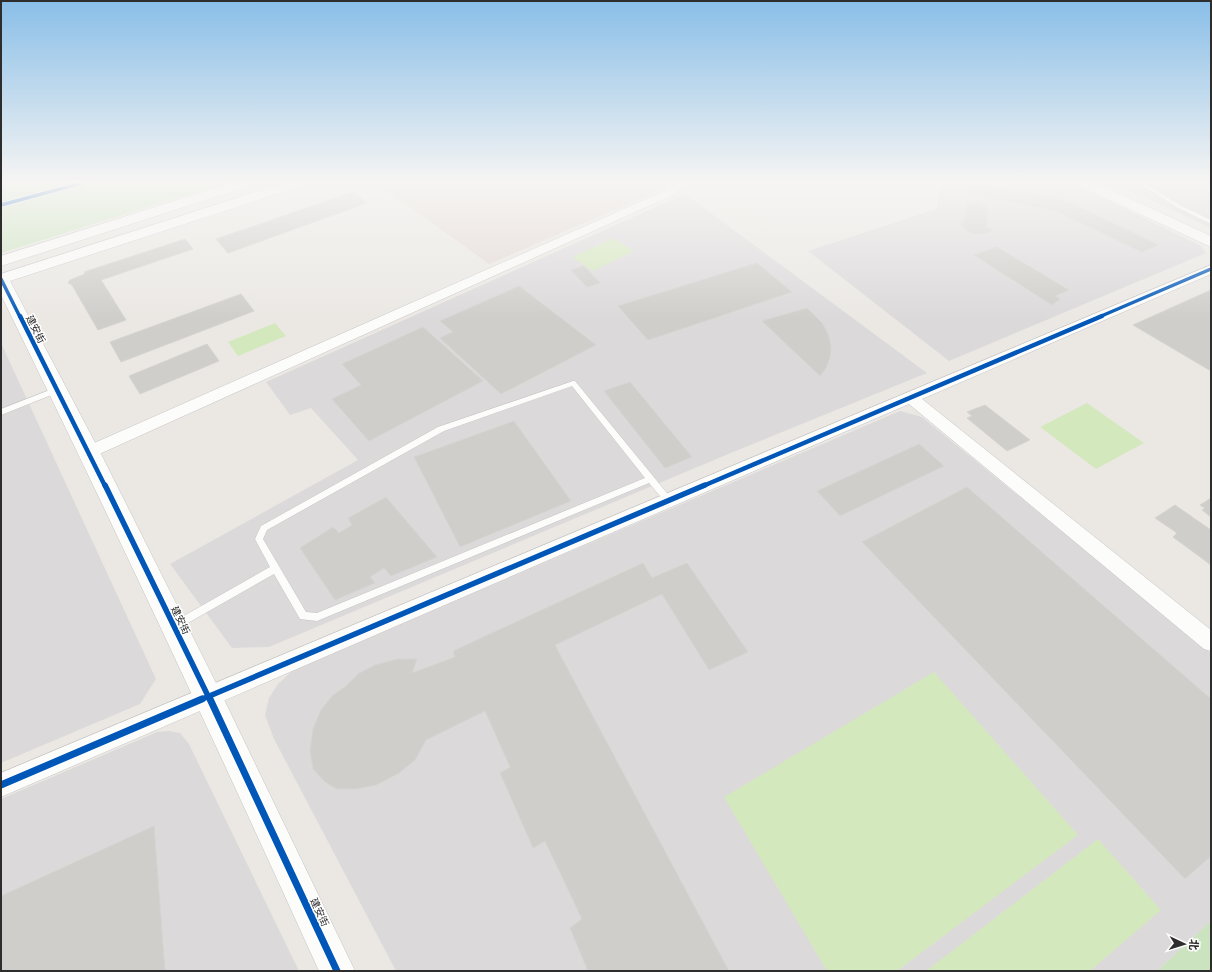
<svg xmlns="http://www.w3.org/2000/svg" width="1212" height="972" viewBox="0 0 1212 972" font-family="Inter,'Noto Sans SC',sans-serif">
<style>
.industrial{fill:#dcd9db}
.medical{fill:#e4d9d6}
.green{fill:#cbe4bf}
.pitch{fill:#d4e8bd}
.building{fill:#d0cecb;stroke:#d6d4d0}
.lines{fill:none;stroke-linecap:round;stroke-linejoin:round}
.lane-casing{stroke:#c5c4c4;stroke-width:1}
.street-casing{stroke:#c5c4c4;stroke-width:1}
.secondary-casing{stroke:#c5c4c4;stroke-width:1}
.lane{fill:#fcfcfb;fill-rule:evenodd}
.street{fill:#fcfcfb;fill-rule:evenodd}
.secondary{fill:#fcfcfb;fill-rule:evenodd}
.cycleway-far3-casing{stroke:#fff;stroke-width:5}
.cycleway-far2-casing{stroke:#fff;stroke-width:6}
.cycleway-far1-casing{stroke:#fff;stroke-width:8}
.cycleway-casing{stroke:#fff;stroke-width:10}
.cycleway-far3{stroke:#0057b8;stroke-width:3.5}
.cycleway-far2{stroke:#0057b8;stroke-width:4.5}
.cycleway-far1{stroke:#0057b8;stroke-width:5.5}
.cycleway{stroke:#0057b8;stroke-width:7}
.labels{text-anchor:middle;dominant-baseline:central;stroke-width:3;stroke-linejoin:round;paint-order:stroke}
.street-label{font-size:10px;fill:#2d2d2d;stroke:#fff}
</style>
<rect width="100%" height="100%" fill="#ebe8e4"/>
<g class="industrial">
<path d="M941 183H1060L1091 192 1201 246 1206 253 949 361 808 251 937 209Z"/>
<path d="M1114 183H1211V228Z"/>
<path d="M685 194 927 373 726 455 269 647 232 648 170 564 358 460 311 408 290 415 266 382Z"/>
<path d="M1 343 156 679 140 704 1 763Z"/>
<path d="M900 411 922 417 1211 653V921L1157 971H396L274 739 265 715 269 698 278 684 291 672 318 659Z"/>
<path d="M170 731 180 733 189 744 299 971H1V799L157 732Z"/>
</g>
<path class="medical" d="M376 183H670L661 190 489 264Z"/>
<g class="green">
<path d="M11 183H225L1 253V185Z"/>
<path d="M1211 921V971H1157Z"/>
</g>
<g class="pitch">
<path d="M613 238 634 251 593 271 572 257Z"/>
<path d="M275 323 286 336 238 356 228 342Z"/>
<path d="M1087 403 1144 443 1096 469 1040 427Z"/>
<path d="M934 672 1078 835 897 971H827L724 797Z"/>
<path d="M1098 839 1161 910 1090 971H926Z"/>
</g>
<g class="building">
<path d="M968 183 1042 195 1070 202 1158 245 1142 252 1056 211 967 193Z"/>
<path d="M353 192 367 203 228 253 216 239Z"/>
<path d="M976 202 988 207 987 228H991V231L988 233 975 234 969 232 962 226 961 223H964L967 203 976 205Z"/>
<path d="M185 239 193 249 101 280 126 320 98 330 72 285 68 283 70 280 85 274 84 272Z"/>
<path d="M997 247 1069 290 1055 296 1060 299 1052 305 974 255Z"/>
<path d="M757 263 792 292 648 340 618 306Z"/>
<path d="M584 266 600 283 587 287 571 270Z"/>
<path d="M519 286 596 345 501 394 440 338 453 332 440 321Z"/>
<path d="M1211 290V371L1133 325Z"/>
<path d="M241 294 254 311 121 362 110 342Z"/>
<path d="M807 308 822 323 828 334 831 346 830 357 826 368 820 376 762 321Z"/>
<path d="M423 327 483 381 369 441 332 399 361 385 342 364Z"/>
<path d="M207 344 219 361 140 394 129 376Z"/>
<path d="M630 382 692 457 665 468 604 391Z"/>
<path d="M985 405 1030 440 1007 451 967 418 972 416 967 412Z"/>
<path d="M514 421 571 501 460 547 414 457Z"/>
<path d="M919 444 944 466 840 516 817 491Z"/>
<path d="M967 487 1211 699V856L1185 879 862 542Z"/>
<path d="M386 497 437 557 391 576 384 568 370 577 375 583 335 600 300 548 333 527 339 533 352 525 348 518Z"/>
<path d="M1211 498V517L1202 510 1205 508 1200 505Z"/>
<path d="M1175 505 1211 530V565L1173 537 1177 533 1155 518Z"/>
<path d="M643 563 652 578 687 563 748 652 709 670 662 594 555 645 729 971H588L570 928 582 919 545 841 533 848 500 773 510 767 485 711 426 740 415 760 399 773 376 785 356 789H337L325 782 313 769 310 751 313 729 321 710 332 696 346 686 358 674 375 665 398 659H417L412 673 455 657 453 651Z"/>
<path d="M154 826 165 971H1V896Z"/>
</g>
<g class="lines">
<defs>
<g id="lane">
<path d="M1139 183H1144L1180 205 1211 220V224L1176 207Z"/>
<path d="M573 381H575L671 498 672 500 671 502H665L649 483 317 621 300 619 274 574 179 628 176 629 173 628 171 625 173 622 270 567 255 539 261 526 438 427ZM572 386 645 478 317 613 306 612 263 539 267 530 444 431Z"/>
<path d="M55 388H59L61 390 59 392 1 415V409Z"/>
</g>
<g id="street">
<path d="M677 183H689L675 194 95 456 89 458 83 456 81 452 83 448 667 190Z"/>
<path d="M1211 265V274L922 399 1211 630V651L1204 649 909 404 1 797V773Z"/>
</g>
<g id="secondary">
<path d="M231 183H251L249 186 1 266V256Z"/>
<path d="M283 183H303L301 186 10 281 100 452 218 687 355 971H319C216 744 111 519 1 295V274Z"/>
<path d="M1078 183H1096L1211 236V247L1080 186Z"/>
</g>
</defs>
<use href="#lane" class="lane-casing"/>
<use href="#street" class="street-casing"/>
<use href="#secondary" class="secondary-casing"/>
<use href="#lane" class="lane"/>
<use href="#street" class="street"/>
<use href="#secondary" class="secondary"/>
<defs>
<g id="cycleway-far3">
<path d="M1 205 82 183"/>
<path d="M1 279 20 317"/>
<path d="M1099 317 1211 269"/>
</g>
<g id="cycleway-far2">
<path d="M20 316 105 486"/>
<path d="M703 486 1102 316"/>
</g>
<g id="cycleway-far1">
<path d="M105 485 210 700"/>
<path d="M200 700 705 485"/>
</g>
<g id="cycleway">
<path d="M210 699 337 971"/>
<path d="M1 785 202 699"/>
</g>
</defs>
<use href="#cycleway-far3" class="cycleway-far3-casing"/>
<use href="#cycleway-far2" class="cycleway-far2-casing"/>
<use href="#cycleway-far1" class="cycleway-far1-casing"/>
<use href="#cycleway" class="cycleway-casing"/>
<use href="#cycleway-far3" class="cycleway-far3"/>
<use href="#cycleway-far2" class="cycleway-far2"/>
<use href="#cycleway-far1" class="cycleway-far1"/>
<use href="#cycleway" class="cycleway"/>
</g>
<linearGradient id="sky" x2="0" y2="1"><stop stop-color="#89bee8"/><stop offset="0.57" stop-color="#f6f5f3"/><stop offset="1" stop-color="#f6f5f3" stop-opacity="0"/></linearGradient>
<rect width="1212" height="319" fill="url(#sky)"/>
<g class="labels">
<g class="street-label">
<text transform="translate(36 329) rotate(63)">建安街</text>
<text transform="translate(181 620) rotate(64)">建安街</text>
<text transform="translate(320 912) rotate(65)">建安街</text>
</g>
</g>
<rect width="1212" height="972" fill="none" stroke="#2d2d2d" stroke-width="4"/>
<g transform="translate(1184 944) rotate(94)" stroke="#ffffff" stroke-width="3" paint-order="stroke">
<path d="M0-3L7 15L0 10L-7 15Z" fill="#2d2d2d"/>
<text y="-6" font-size="11" font-weight="bold" text-anchor="middle" fill="#2d2d2d">北</text>
</g>
</svg>
